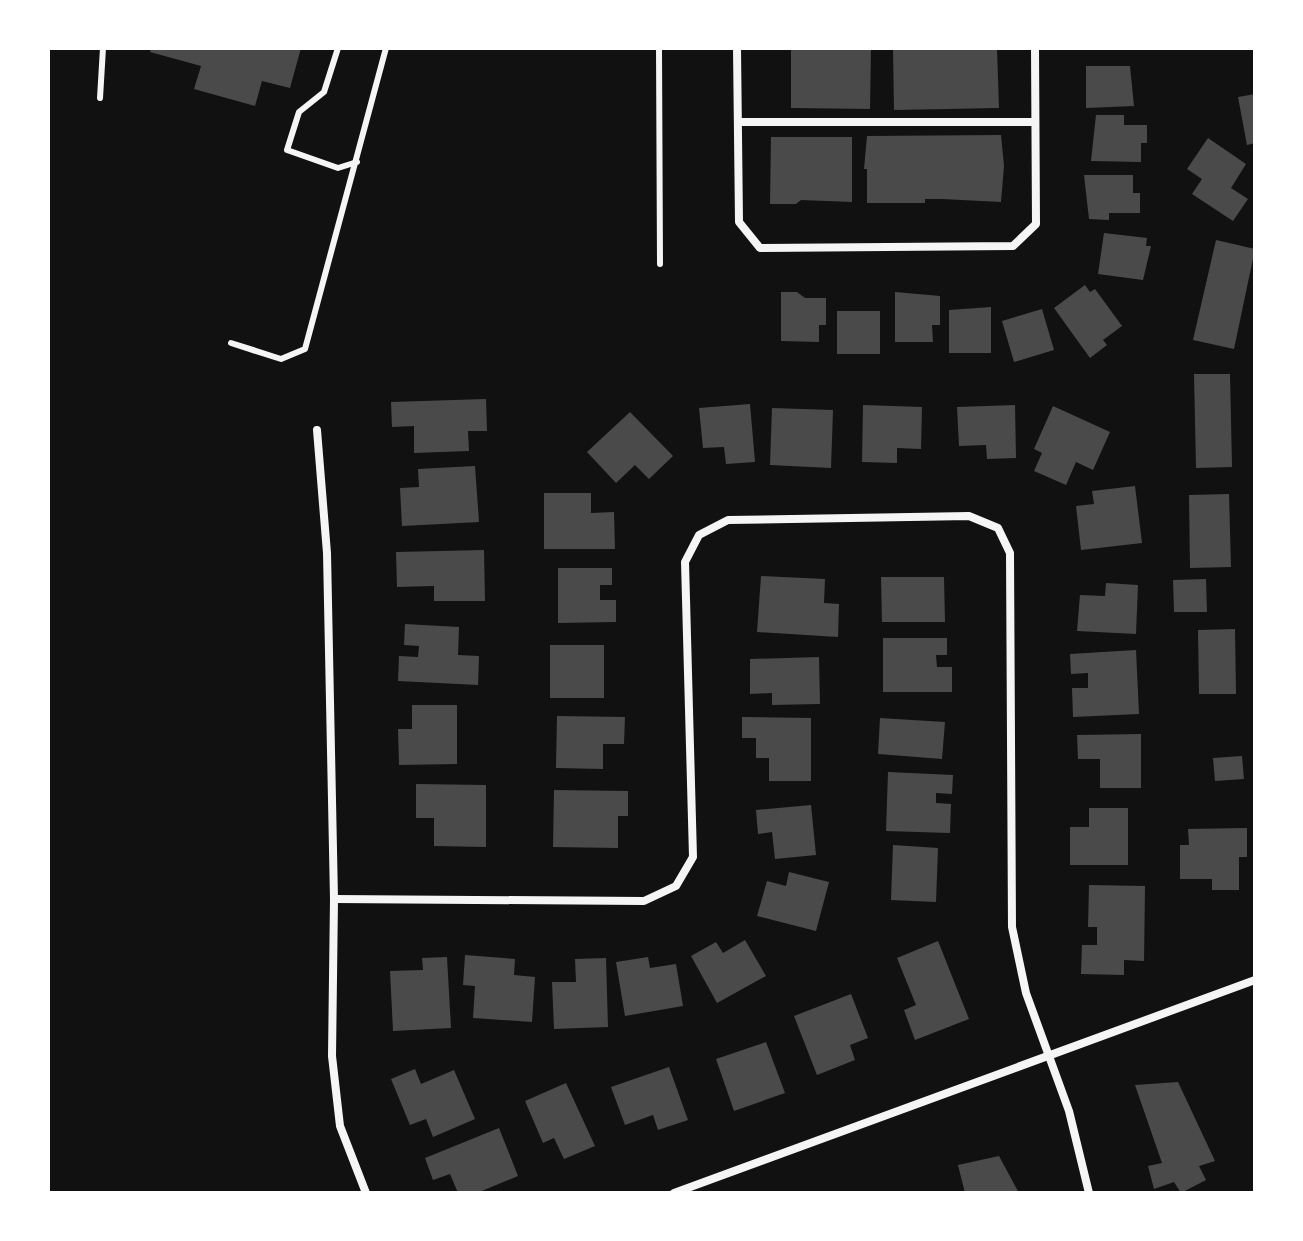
<svg xmlns="http://www.w3.org/2000/svg" width="1303" height="1241" viewBox="0 0 1303 1241" font-family="Inter,sans-serif">
<style>
.building{fill:#4a4a4a}
.lines{fill:none;stroke-linecap:round;stroke-linejoin:round}
.service{stroke:#f5f5f5;stroke-width:6}
.minor{stroke:#f5f5f5;stroke-width:8}
</style>
<rect width="100%" height="100%" fill="#111"/>
<g class="building">
<path d="M151 48H301L290 88 262 81 255 106 194 89 201 66 150 52Z"/>
<path d="M791 48H871L870 109 791 108Z"/>
<path d="M893 48H997L999 108 894 110Z"/>
<path d="M1086 66H1130L1134 106 1086 108Z"/>
<path d="M1255 94V143L1247 145 1238 97Z"/>
<path d="M1096 115H1124V125H1147V143H1141V162L1091 161Z"/>
<path d="M1001 135 1004 166 1001 202 942 199H925V203H867V169H864L867 136Z"/>
<path d="M771 137H852V202L801 200 796 204H770Z"/>
<path d="M1208 138 1246 164 1231 188 1248 199 1233 221 1192 194 1202 179 1187 169Z"/>
<path d="M1084 175H1133V193H1140V213H1109V220L1089 219Z"/>
<path d="M1104 233 1147 238 1146 246H1151L1143 280 1098 274Z"/>
<path d="M1216 240 1255 249 1234 349 1193 340Z"/>
<path d="M1085 285 1090 292 1095 289 1122 326 1103 340 1107 345 1090 358 1054 308Z"/>
<path d="M781 292H797L805 298H826V325H819V342L781 341Z"/>
<path d="M895 292 940 296V325H932L933 342H895Z"/>
<path d="M991 307V353H949V310Z"/>
<path d="M1042 309 1054 350 1014 362 1002 321Z"/>
<rect x="837" y="311" width="43" height="43"/>
<path d="M1194 374H1230L1232 467 1196 468Z"/>
<path d="M486 399 487 431H468L469 451 414 453V426L392 427 391 402Z"/>
<path d="M750 404 755 462 726 464 724 447 703 448 699 408Z"/>
<path d="M863 405 922 407 921 449 897 448V463L862 462Z"/>
<path d="M1015 405 1016 458 987 459 986 445 959 446 957 407Z"/>
<path d="M1053 406 1110 432 1093 470 1076 462 1066 485 1034 471 1042 453 1034 449Z"/>
<path d="M772 408 833 410 831 468 770 465Z"/>
<path d="M630 412 673 456 649 479 635 465 616 483 587 452Z"/>
<path d="M475 466 479 522 402 526 400 488 419 487 418 469Z"/>
<path d="M1135 486 1142 543 1081 550 1076 506 1094 504 1092 491Z"/>
<path d="M544 493H591V513L614 512 615 549H544Z"/>
<path d="M1229 494 1231 567 1190 568 1189 495Z"/>
<path d="M484 550 485 601H434V586L397 587 396 552Z"/>
<path d="M558 568H612V585H600V600H616V622L558 623Z"/>
<path d="M761 576 825 579 824 603 839 604 838 637 757 632Z"/>
<path d="M881 577H944L945 622H882Z"/>
<path d="M1206 579 1207 612H1174L1173 580Z"/>
<path d="M1106 583 1138 585 1136 634 1077 631 1080 595 1105 596Z"/>
<path d="M405 624 459 627 458 655 479 656 478 685 398 681 399 656 418 657 419 646 404 645Z"/>
<path d="M1235 629 1236 694H1199L1198 630Z"/>
<path d="M883 638H947V655H936L937 667H952V692H883Z"/>
<rect x="550" y="645" width="54" height="53"/>
<path d="M1136 650 1139 714 1073 717 1072 688H1088V673L1071 674 1070 654Z"/>
<path d="M819 657 820 704 772 705V693L750 694V659Z"/>
<path d="M412 705H457V764L399 765 398 729H412Z"/>
<path d="M557 716 625 717 624 744H603V769L556 768Z"/>
<path d="M742 717 811 718V781H769V758H756V738H742Z"/>
<path d="M880 718 945 722 942 759 878 754Z"/>
<path d="M1141 734V788H1100V759H1078L1077 735Z"/>
<path d="M1242 756 1244 779 1215 781 1213 758Z"/>
<path d="M888 772 953 775 952 794 936 793V803L951 804 950 833 886 831Z"/>
<path d="M416 784 486 785V847L434 846V818H416Z"/>
<path d="M554 790 628 791V816H618V848L553 847Z"/>
<path d="M811 805 816 855 775 859 772 832 758 834 756 810Z"/>
<path d="M1089 808H1128V865H1070V827H1089Z"/>
<path d="M1247 828V857H1239V890H1212V879H1180V845H1189L1188 829Z"/>
<path d="M893 845 938 848 936 902 891 900Z"/>
<path d="M789 872 829 882 816 931 757 916 767 881 786 886Z"/>
<path d="M1089 885 1145 886 1144 961 1124 960V975L1081 974 1082 945H1097V927H1088Z"/>
<path d="M745 940 766 976 717 1003 691 956 716 942 723 953Z"/>
<path d="M938 941 969 1019 915 1040 904 1010 916 1005 897 958Z"/>
<path d="M465 955 515 959 514 975 535 977 532 1022 473 1018 475 986 463 985Z"/>
<path d="M447 957 451 1028 393 1031 390 971 423 970 422 958Z"/>
<path d="M648 957 650 968 676 964 683 1006 625 1016 616 962Z"/>
<path d="M606 958 608 1027 554 1029 552 982H576L575 959Z"/>
<path d="M851 994 868 1038 850 1045 855 1060 817 1075 794 1016Z"/>
<path d="M766 1042 785 1093 734 1111 716 1059Z"/>
<path d="M669 1067 688 1120 658 1130 653 1115 625 1125 611 1087Z"/>
<path d="M415 1069 421 1084 454 1070 475 1119 433 1137 426 1119 410 1125 391 1079Z"/>
<path d="M1178 1082 1215 1161 1199 1166 1206 1180 1181 1193 1174 1182 1154 1189 1148 1166 1162 1163 1135 1085Z"/>
<path d="M566 1083 595 1146 564 1159 554 1138 543 1143 525 1101Z"/>
<path d="M499 1128 518 1176 477 1193H458L450 1174 433 1180 425 1158Z"/>
<path d="M999 1156 1019 1193H965L958 1165Z"/>
</g>
<g class="lines">
<g class="service">
<path d="M338 48 324 92 299 112 287 150 338 168 357 162"/>
<path d="M659 48 660 264"/>
<path d="M100 98 103 48"/>
<path d="M231 343 281 359 305 349 386 48"/>
</g>
<g class="minor">
<path d="M737 48 739 222 760 248 1013 246 1036 224 1035 48"/>
<path d="M738 122H1035"/>
<path d="M317 430 327 553 334 899 332 1056 340 1126 366 1193"/>
<path d="M334 899 644 901 676 886 693 857 685 562 699 535 728 520 969 516 998 528 1010 553 1012 927 1026 993 1069 1111 1089 1193"/>
<path d="M674 1193 1255 980"/>
</g>
</g>
<rect width="1303" height="1241" fill="none" stroke="#ffffff" stroke-width="100"/>
</svg>
